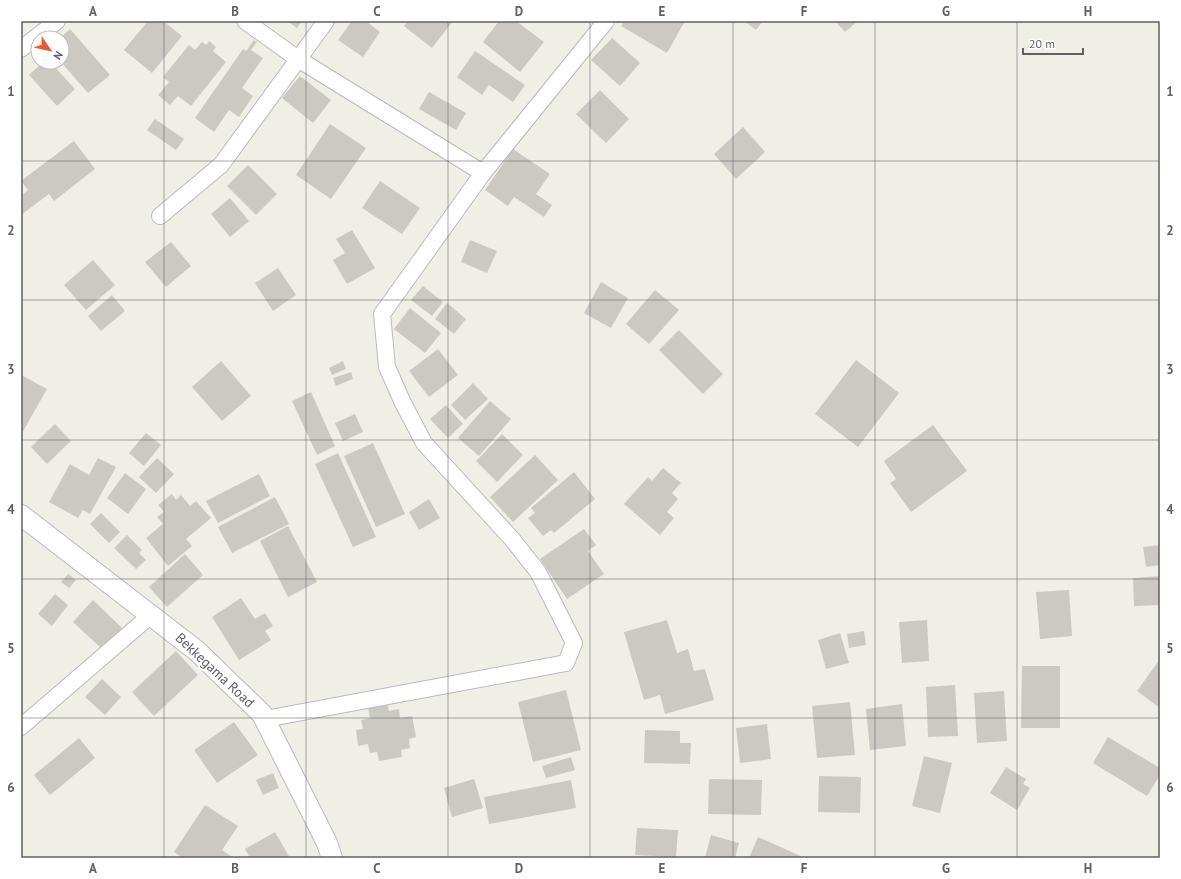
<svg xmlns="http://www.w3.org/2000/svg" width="1181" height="879" viewBox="0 0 1181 879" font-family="'PT Sans',sans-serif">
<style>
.building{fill:#ccc9c3}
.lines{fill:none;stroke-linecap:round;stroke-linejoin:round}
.minor-casing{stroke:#b8bac0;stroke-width:18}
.tertiary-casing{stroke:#b8bac0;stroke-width:22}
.minor{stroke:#fff;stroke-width:16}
.tertiary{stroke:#fff;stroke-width:20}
.grid{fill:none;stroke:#5e6066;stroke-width:1;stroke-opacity:0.55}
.labels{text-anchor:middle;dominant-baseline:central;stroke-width:4;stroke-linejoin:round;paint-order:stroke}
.street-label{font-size:14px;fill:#5e6066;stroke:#fff}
.neatline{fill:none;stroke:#5e6066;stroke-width:1.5}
.grid-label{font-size:13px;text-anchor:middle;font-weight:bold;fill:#5e6066}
</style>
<rect width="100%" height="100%" fill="#f0efe6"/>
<g class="building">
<path d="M148 21H163L182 36 152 73 124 50Z"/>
<path d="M287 21H302L297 28Z"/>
<path d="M352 21H366L380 32 363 57 338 40Z"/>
<path d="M408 21H453L432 48 404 26Z"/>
<path d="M499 21H516L544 42 520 72 483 42Z"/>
<path d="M624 21H685L667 53 621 26Z"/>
<path d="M744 21H763L756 30Z"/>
<path d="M835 21H858L845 32Z"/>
<path d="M70 29 110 75 88 93 61 62 62 38H60Z"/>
<path d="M612 38 640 63 620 86 591 60Z"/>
<path d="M254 40 257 42 251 50 263 58 242 88 253 96 239 117 229 110 214 132 195 118 243 49 246 51Z"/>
<path d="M209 41 216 47 213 51 226 62 191 106 178 96 170 105 158 95 169 82 163 77 189 45 195 50 202 42 206 45Z"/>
<path d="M475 51 525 85 513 102 489 85 482 95 457 77Z"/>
<path d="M43 62H50L75 89 57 106 29 75Z"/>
<path d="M300 76 331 100 313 123 282 98Z"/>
<path d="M600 90 629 119 606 143 576 114Z"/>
<path d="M429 92 466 113 456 130 419 109Z"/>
<path d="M155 119 184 139 176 150 147 130Z"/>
<path d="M330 124 366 148 331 199 296 175Z"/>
<path d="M743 127 765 152 736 179 714 154Z"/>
<path d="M74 141 95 169 54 201 49 194 21 215V196L28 190 21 181Z"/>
<path d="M513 149 550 174 536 194 552 205 544 217 514 197 508 206 485 190Z"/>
<path d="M248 165 277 194 256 215 227 186Z"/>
<path d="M380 181 420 208 402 234 362 208Z"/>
<path d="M230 198 249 221 230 237 211 214Z"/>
<path d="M352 230 375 268 347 284 333 260 345 253 336 239Z"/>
<path d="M470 240 497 251 487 273 461 262Z"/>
<path d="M171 242 191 266 166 287 145 262Z"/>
<path d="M93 260 115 285 86 310 64 285Z"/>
<path d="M278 268 296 295 273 311 255 283Z"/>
<path d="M601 282 628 298 611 328 584 313Z"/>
<path d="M423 286 443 302 432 316 411 300Z"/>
<path d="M655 290 679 310 649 344 626 324Z"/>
<path d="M112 295 125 311 101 331 88 316Z"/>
<path d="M447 303 466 319 454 334 435 319Z"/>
<path d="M410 308 441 333 425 353 394 329Z"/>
<path d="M679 330 723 374 703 394 659 350Z"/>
<path d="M438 349 458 375 429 397 409 371Z"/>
<path d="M856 360 899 393 858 447 815 414Z"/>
<path d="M221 361 251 396 222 421 192 387Z"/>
<path d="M343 361 346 369 332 375 329 368Z"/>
<path d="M351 372 353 379 336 386 333 378Z"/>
<path d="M21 375 47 389 21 435Z"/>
<path d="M473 383 488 399 465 420 451 405Z"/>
<path d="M311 392 335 446 317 455 292 401Z"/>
<path d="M490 401 511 419 479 456 458 438Z"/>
<path d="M446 405 463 424 448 438 430 419Z"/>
<path d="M355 414 363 432 343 441 335 423Z"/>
<path d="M55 424 71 441 47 464 31 447Z"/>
<path d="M933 425 967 471 911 512 890 483 896 479 884 461Z"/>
<path d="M146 433 161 445 144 466 129 453Z"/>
<path d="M502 434 523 455 497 482 476 461Z"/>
<path d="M373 443 405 514 376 527 344 456Z"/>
<path d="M338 453 376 537 353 547 315 464Z"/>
<path d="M535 455 558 480 513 522 490 497Z"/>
<path d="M98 458 116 467 90 514 83 510 78 518 49 502 70 464 89 475Z"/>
<path d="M157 458 174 474 156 493 139 477Z"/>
<path d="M663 468 681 483 672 493 678 499 667 512 674 518 660 535 624 504 648 477 652 481Z"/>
<path d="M574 472 595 499 554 533 551 530 543 536 528 518 535 513 531 508Z"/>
<path d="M125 473 146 489 128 514 107 498Z"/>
<path d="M259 474 270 496 218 523 206 501Z"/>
<path d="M172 494 176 500 181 495 190 506 196 501 211 518 186 539 192 546 168 566 146 538 163 524 157 517 164 512 158 505Z"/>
<path d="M275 497 289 524 232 553 218 527Z"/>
<path d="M429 499 440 518 419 530 409 512Z"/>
<path d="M101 513 120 532 109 543 90 524Z"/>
<path d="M288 526 317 582 288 597 260 541Z"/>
<path d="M584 529 596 545 588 551 604 574 567 599 540 559Z"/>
<path d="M127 535 142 550 139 553 146 560 136 569 114 548Z"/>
<path d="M1160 545V565L1146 567 1143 547Z"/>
<path d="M185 554 203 575 167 607 149 587Z"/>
<path d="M68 574 76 580 69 588 61 582Z"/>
<path d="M1160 576V605L1134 606 1133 578Z"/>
<path d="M1069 590 1072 636 1040 639 1036 592Z"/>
<path d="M55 594 68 605 52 626 38 614Z"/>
<path d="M241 598 255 619 265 613 273 626 265 631 271 640 239 660 212 617Z"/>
<path d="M93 600 122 628 102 649 73 622Z"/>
<path d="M667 620 677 653 688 649 694 671 705 669 714 700 665 714 660 695 644 700 624 632Z"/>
<path d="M927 620 929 661 902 663 899 622Z"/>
<path d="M864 631 866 645 849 648 847 634Z"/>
<path d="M840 633 849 663 826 669 818 640Z"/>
<path d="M176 651 198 675 154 716 132 692Z"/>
<path d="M1160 659V708L1137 691Z"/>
<path d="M1022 666H1060V728H1021Z"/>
<path d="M102 679 121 697 105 715 85 697Z"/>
<path d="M955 685 958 736 928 737 926 687Z"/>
<path d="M566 690 581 750 533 762 518 702Z"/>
<path d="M1004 691 1007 741 977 743 974 693Z"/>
<path d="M850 702 855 755 817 758 812 706Z"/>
<path d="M387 703 389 711 399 709 400 718 412 716 416 737 409 739 410 748 401 750 402 757 379 761 377 752 370 753 368 744 358 746 356 730 363 729 361 720 370 718 368 707Z"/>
<path d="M902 704 906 746 870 750 866 709Z"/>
<path d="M234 722 258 755 217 783 194 750Z"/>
<path d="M767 724 771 759 740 763 736 728Z"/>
<path d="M645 730 680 731V743H691L690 764 644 763Z"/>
<path d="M1108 737 1160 768V775L1147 796 1093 763Z"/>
<path d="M79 738 95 758 50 795 34 775Z"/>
<path d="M924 756 952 763 940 813 912 806Z"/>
<path d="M571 757 575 770 546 778 542 766Z"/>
<path d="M1006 767 1026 779 1023 784 1030 788 1017 810 990 793Z"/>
<path d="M273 773 279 788 263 795 256 780Z"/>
<path d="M819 776 861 777 860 813 818 812Z"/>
<path d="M474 779 483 808 452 817 444 788Z"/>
<path d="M709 779 762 780 761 815 708 814Z"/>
<path d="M571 780 576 808 489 824 484 797Z"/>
<path d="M205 805 238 826 222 850 232 857 231 858H183L174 852Z"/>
<path d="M637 828 678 830 676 857 635 855Z"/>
<path d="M275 832 290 858H250L245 849Z"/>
<path d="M711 835 739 843 735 858H705Z"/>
<path d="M758 837 805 858H749Z"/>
</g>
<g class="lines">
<defs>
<g id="minor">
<path d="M245 21 298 59 483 173"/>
<path d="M21 49 57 21"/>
<path d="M160 216 221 165 326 21"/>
<path d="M265 719 566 663 574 643 538 572 512 539 424 443 403 403 387 367 382 314 483 173 606 21"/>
<path d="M21 727 151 615"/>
</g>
<path id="tertiary" d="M21 515 197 651 262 714 327 843 332 858"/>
</defs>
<use href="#minor" class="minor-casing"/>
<use href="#tertiary" class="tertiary-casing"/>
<use href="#minor" class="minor"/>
<use href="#tertiary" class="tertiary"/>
</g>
<path class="grid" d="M164 21V858M306 21V858M448 21V858M590 21V858M733 21V858M875 21V858M1017 21V858M21 161H1160M21 300H1160M21 440H1160M21 579H1160M21 718H1160"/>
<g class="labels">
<g class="street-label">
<text transform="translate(215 670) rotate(43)">Bekkegama Road</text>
</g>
</g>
<rect width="1181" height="879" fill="none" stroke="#ffffff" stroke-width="44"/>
<g transform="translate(50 50) rotate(124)"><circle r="19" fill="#ffffff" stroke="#bfbfc2"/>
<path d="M0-3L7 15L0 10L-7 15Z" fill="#e85c34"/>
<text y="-6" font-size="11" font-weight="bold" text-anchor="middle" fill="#5e6066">N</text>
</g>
<path d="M1023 48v6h60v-6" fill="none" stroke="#5e6066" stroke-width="2"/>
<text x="1029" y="48" font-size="12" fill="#5e6066" stroke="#ffffff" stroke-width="3" paint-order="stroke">20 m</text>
<rect x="22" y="22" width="1137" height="835" class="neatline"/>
<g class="grid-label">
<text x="93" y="16">A</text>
<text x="235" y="16">B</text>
<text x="377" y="16">C</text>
<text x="519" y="16">D</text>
<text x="662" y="16">E</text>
<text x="804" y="16">F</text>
<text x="946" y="16">G</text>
<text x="1088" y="16">H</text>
<text x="11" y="96">1</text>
<text x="1170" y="96">1</text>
<text x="11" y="235">2</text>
<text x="1170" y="235">2</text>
<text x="11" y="374">3</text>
<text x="1170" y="374">3</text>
<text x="11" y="514">4</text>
<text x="1170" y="514">4</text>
<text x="11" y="653">5</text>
<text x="1170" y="653">5</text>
<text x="11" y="792">6</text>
<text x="1170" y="792">6</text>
<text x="93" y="873">A</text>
<text x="235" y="873">B</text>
<text x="377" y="873">C</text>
<text x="519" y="873">D</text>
<text x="662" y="873">E</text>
<text x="804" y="873">F</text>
<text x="946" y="873">G</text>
<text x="1088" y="873">H</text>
</g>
</svg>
